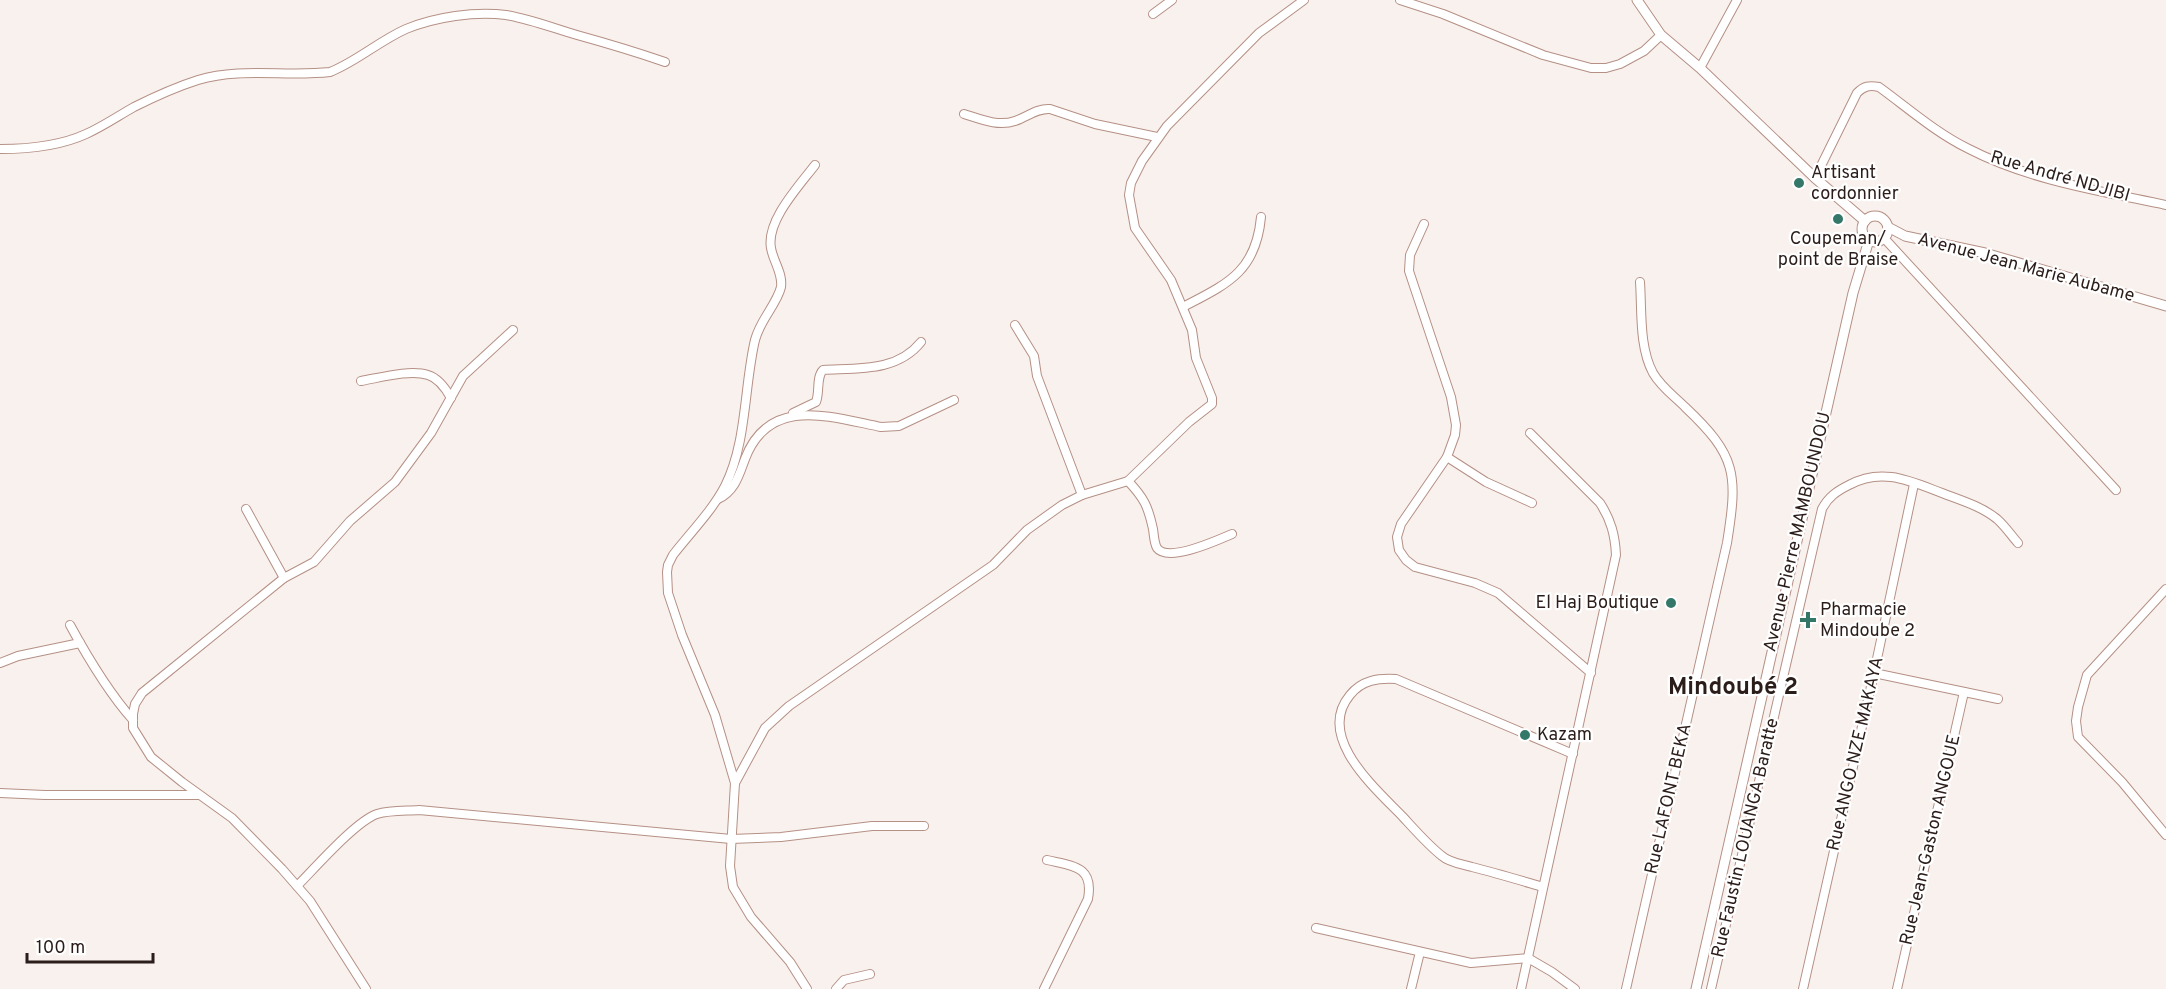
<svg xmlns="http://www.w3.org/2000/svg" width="2166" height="989" viewBox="0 0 2166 989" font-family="Overpass,sans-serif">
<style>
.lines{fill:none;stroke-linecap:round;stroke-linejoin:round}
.minor-casing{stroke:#b59085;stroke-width:10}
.tertiary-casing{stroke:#b59085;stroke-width:11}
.minor{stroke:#fff;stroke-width:8}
.tertiary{stroke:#fff;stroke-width:9}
.poi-dot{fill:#34786a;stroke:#fff;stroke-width:2}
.labels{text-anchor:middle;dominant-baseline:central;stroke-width:4.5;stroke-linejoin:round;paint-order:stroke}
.poi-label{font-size:18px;fill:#2b1d19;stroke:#fff;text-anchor:start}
.street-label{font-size:18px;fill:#2b1d19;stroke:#fff}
.district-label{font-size:24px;font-weight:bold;fill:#2b1d19;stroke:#fff}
</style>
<rect width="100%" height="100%" fill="#f9f1ee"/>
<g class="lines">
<defs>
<g id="minor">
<path d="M1400 0 1443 14 1543 55 1591 68H1606L1620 64 1644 51 1661 35"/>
<path d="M1153 14 1172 0"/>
<path d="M1700 68 1737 0"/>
<path d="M964 114C980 119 998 127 1015 121 1027 117 1037 108 1050 109L1095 124 1157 137"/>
<path d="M0 149C28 149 60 146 86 134 102 127 118 116 134 107 154 97 176 87 198 80 241 67 286 77 330 72 356 62 379 41 406 29 435 17 475 11 506 15 530 19 553 28 577 35 606 43 636 52 665 62"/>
<path d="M1815 178 1857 93C1864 86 1869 85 1879 87 1908 108 1936 133 1969 149 2029 180 2100 191 2166 205"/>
<path d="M1424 224 1410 255 1409 271 1451 397 1456 425 1455 435 1447 457 1401 524 1397 537 1399 550 1406 560 1415 567 1475 583 1498 593 1591 673"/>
<path d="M1884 238 2116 490"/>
<path d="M1183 307C1227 284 1256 272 1261 217"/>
<path d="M1015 325 1034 356 1037 376 1082 495"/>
<path d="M361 381C379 378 410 369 428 375 438 378 446 389 451 398"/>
<path d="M793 413 816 402C820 392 816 377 823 370 858 368 897 372 921 342"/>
<path d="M1447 457 1486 482 1532 503"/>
<path d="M1128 481C1144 498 1148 506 1153 529 1154 535 1154 543 1157 548 1168 563 1218 540 1232 534"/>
<path d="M718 499C735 491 739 475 745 459 769 395 831 417 881 427L899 426 954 400"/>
<path d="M246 509 284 578"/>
<path d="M2166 589 2087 675 2078 707 2076 721 2078 737 2122 782 2166 835"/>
<path d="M70 625C88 658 108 692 133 720"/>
<path d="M0 663 18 656 80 643"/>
<path d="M1874 673 1998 699"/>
<path d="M735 783 765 728 789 706 993 565 1027 530 1062 505 1082 495 1128 481 1189 422 1212 404V398L1196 358 1192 330 1171 280 1135 228 1129 195 1131 183 1142 161 1167 126 1259 33 1304 0"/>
<path d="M0 793 45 795H199"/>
<path d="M297 886C315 868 356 821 377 814 390 810 406 811 419 810L731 839 781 837 872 826H924"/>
<path d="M1543 887C1519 880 1496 873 1472 867 1462 864 1450 863 1442 856 1428 845 1415 830 1403 817 1376 789 1315 737 1350 695 1362 680 1378 678 1396 679L1573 754"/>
<path d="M1316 928 1471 963 1528 958 1552 972 1575 989"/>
<path d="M366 989 310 901 282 869 232 818 182 782 151 757 133 728V714L135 704 142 693 284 578 314 562 350 521 395 482 431 433 463 376 513 330"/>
<path d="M807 989 790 962 751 917 733 887 730 866 735 783 715 715 682 635 668 593 667 572 668 565 673 555C690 533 712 511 725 486 747 443 744 386 755 340 760 320 777 304 781 287 783 273 773 261 771 248 766 221 799 186 815 165"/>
<path d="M836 989 844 980 870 974"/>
<path d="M1044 989 1088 899C1094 866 1073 866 1047 860"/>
<path d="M1411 989 1420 952"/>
<path d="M1521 989 1616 555C1615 535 1611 520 1600 503L1530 433"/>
<path d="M1626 989 1727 543C1738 474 1737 456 1685 407 1674 396 1661 387 1653 373 1639 347 1642 311 1640 282"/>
<path d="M1711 989 1822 509C1828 497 1837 491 1849 485 1882 467 1910 481 1942 493 1960 500 1981 506 1997 519 2005 526 2011 535 2018 543"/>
<path d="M1803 989 1874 673 1914 484"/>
<path d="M1897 989 1964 692"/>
</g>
<g id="tertiary">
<path d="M1637 0 1661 35 1700 68 1815 178 1865 221"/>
<circle cx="1875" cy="229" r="13"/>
<path d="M1888 227 1905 236 1985 253 2166 306"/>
<path d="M1696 989 1853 293 1869 240"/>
</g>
</defs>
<use href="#minor" class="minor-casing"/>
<use href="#tertiary" class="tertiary-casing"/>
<use href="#minor" class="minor"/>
<use href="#tertiary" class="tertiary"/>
</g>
<g class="poi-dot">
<circle cx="1799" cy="183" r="6"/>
<circle cx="1838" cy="219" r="6"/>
<circle cx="1671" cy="603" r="6"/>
<path d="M1805 611h6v6h6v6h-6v6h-6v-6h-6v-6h6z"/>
<circle cx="1525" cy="735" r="6"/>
</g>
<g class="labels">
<g class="poi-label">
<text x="1811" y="173">Artisant<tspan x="1811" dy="21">cordonnier</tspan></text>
<text x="1838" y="239" text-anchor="middle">Coupeman/<tspan x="1838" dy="21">point de Braise</tspan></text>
<text x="1659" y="603" text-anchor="end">El Haj Boutique</text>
<text x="1820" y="610">Pharmacie<tspan x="1820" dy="21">Mindoube 2</tspan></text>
<text x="1537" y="735">Kazam</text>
</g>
<g class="street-label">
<text transform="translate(2060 177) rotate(16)">Rue André NDJIBI</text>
<text transform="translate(2026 268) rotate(15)">Avenue Jean Marie Aubame</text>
<text transform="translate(1798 532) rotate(-77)">Avenue Pierre MAMBOUNDOU</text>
<text transform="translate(1856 754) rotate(-77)">Rue ANGO NZE MAKAYA</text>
<text transform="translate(1669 799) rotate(-77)">Rue LAFONT BEKA</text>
<text transform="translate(1746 838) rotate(-77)">Rue Faustin LOUANGA Baratte</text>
<text transform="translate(1931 840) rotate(-77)">Rue Jean-Gaston ANGOUE</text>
</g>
<g class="district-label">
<text x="1733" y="688">Mindoubé 2</text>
</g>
</g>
<path d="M27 953v9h126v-9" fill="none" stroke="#2b1d19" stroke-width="3"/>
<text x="36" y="953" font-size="18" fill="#2b1d19" stroke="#ffffff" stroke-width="4.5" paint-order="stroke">100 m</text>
</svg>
